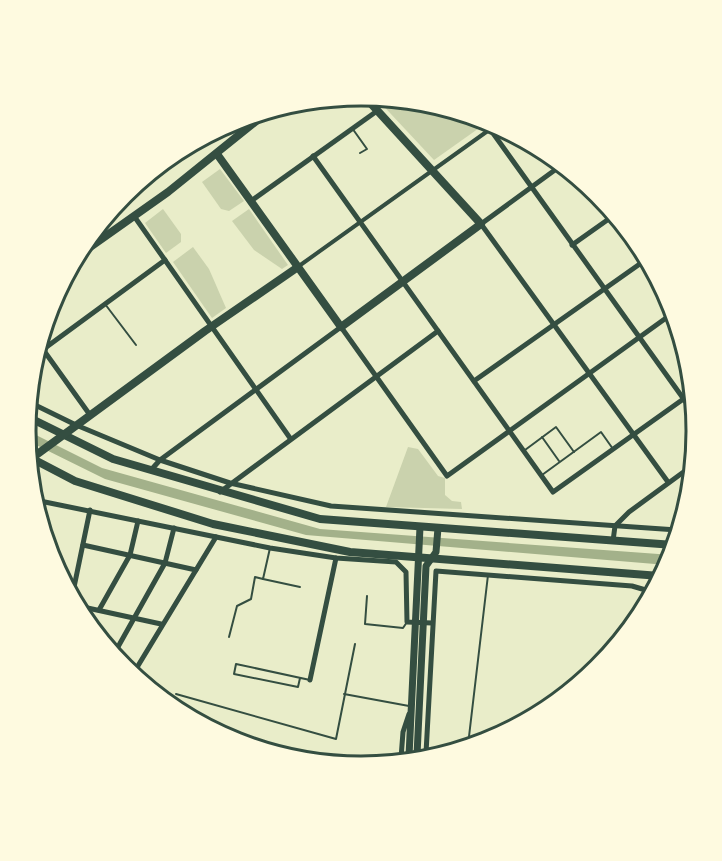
<svg xmlns="http://www.w3.org/2000/svg" width="722" height="861" viewBox="0 0 722 861" font-family="Figtree,sans-serif">
<style>
.green{fill:#cad2ad}
.water{fill:#a3b18a}
.lines{fill:none;stroke-linecap:round;stroke-linejoin:round}
.service{stroke:#344e41;stroke-width:2}
.pedestrian{stroke:#344e41;stroke-width:4}
.minor{stroke:#344e41;stroke-width:5}
.secondary{stroke:#344e41;stroke-width:7}
.primary{stroke:#344e41;stroke-width:8}
.rim{fill:none;stroke:#344e41;stroke-width:3}
</style>
<rect width="100%" height="100%" fill="#e9edc9"/>
<g class="green">
<path d="M376 98 489 121 434 160Z"/>
<path d="M220 169 244 201 229 211 221 209 202 182Z"/>
<path d="M163 209 181 234V242L166 253 145 223Z"/>
<path d="M249 209 288 265 282 269 254 250 232 221Z"/>
<path d="M193 247 209 269 226 308 212 318 173 262Z"/>
<path d="M408 447 418 449 438 476 445 478V495L452 501 461 502 462 509 386 507Z"/>
</g>
<path class="water" d="M26 430 102 468 320 529 672 555 667 565 306 535 105 479 28 441Z"/>
<g class="lines">
<g class="service">
<path d="M352 128 367 149 360 153"/>
<path d="M105 304 136 345"/>
<path d="M542 437 559 461"/>
<path d="M525 450 556 427 574 452"/>
<path d="M542 475 601 432 613 449"/>
<path d="M263 579 300 587"/>
<path d="M367 596 365 624 403 628 407 622"/>
<path d="M229 637 237 606 251 599 255 577 263 579 270 548"/>
<path d="M300 678 298 687 234 674 236 664 310 680"/>
<path d="M176 694 336 739 355 644"/>
<path d="M344 694 409 706"/>
<path d="M468 745 488 575"/>
</g>
<path class="pedestrian" d="M299 266 496 125"/>
<g class="minor">
<path d="M490 129 693 412"/>
<path d="M313 156 553 492 689 395"/>
<path d="M559 167 481 224 668 482"/>
<path d="M251 201 377 111"/>
<path d="M134 216 290 438"/>
<path d="M572 245 613 216"/>
<path d="M42 348 90 415"/>
<path d="M41 351 165 260"/>
<path d="M474 381 644 261"/>
<path d="M31 403 76 425 160 460 230 483 331 506 677 530"/>
<path d="M151 470 160 460 341 327 447 476 673 313"/>
<path d="M220 492 438 331"/>
<path d="M40 501 270 548 336 558 396 562 406 572 407 622 432 623"/>
<path d="M613 541 615 526 629 512 689 468"/>
<path d="M83 545 196 570"/>
<path d="M73 592 90 510"/>
<path d="M83 607 161 624"/>
<path d="M99 610 130 555 138 521"/>
<path d="M114 654 165 563 174 528"/>
<path d="M133 674 216 537"/>
<path d="M310 680 336 558"/>
<path d="M426 753 436 571 632 586 649 591"/>
<path d="M401 758 403 732 409 714"/>
</g>
<g class="secondary">
<path d="M417 755 426 566 436 552 438 528"/>
<path d="M409 756 420 527"/>
</g>
<g class="primary">
<path d="M217 154 341 327 481 224 364 96"/>
<path d="M86 250 168 192 265 114"/>
<path d="M28 417 113 459 320 519 674 545"/>
<path d="M31 458 75 481 213 524 350 552 660 576"/>
<path d="M32 458 205 331 298 267"/>
</g>
</g>
<path d="M0 0H722V861H0ZM36 431a325 325 0 1 1 650 0a325 325 0 1 1-650 0Z" fill="#fefae0" fill-rule="evenodd"/>
<path class="rim" d="M36 431a325 325 0 1 1 650 0a325 325 0 1 1-650 0Z"/>
</svg>
